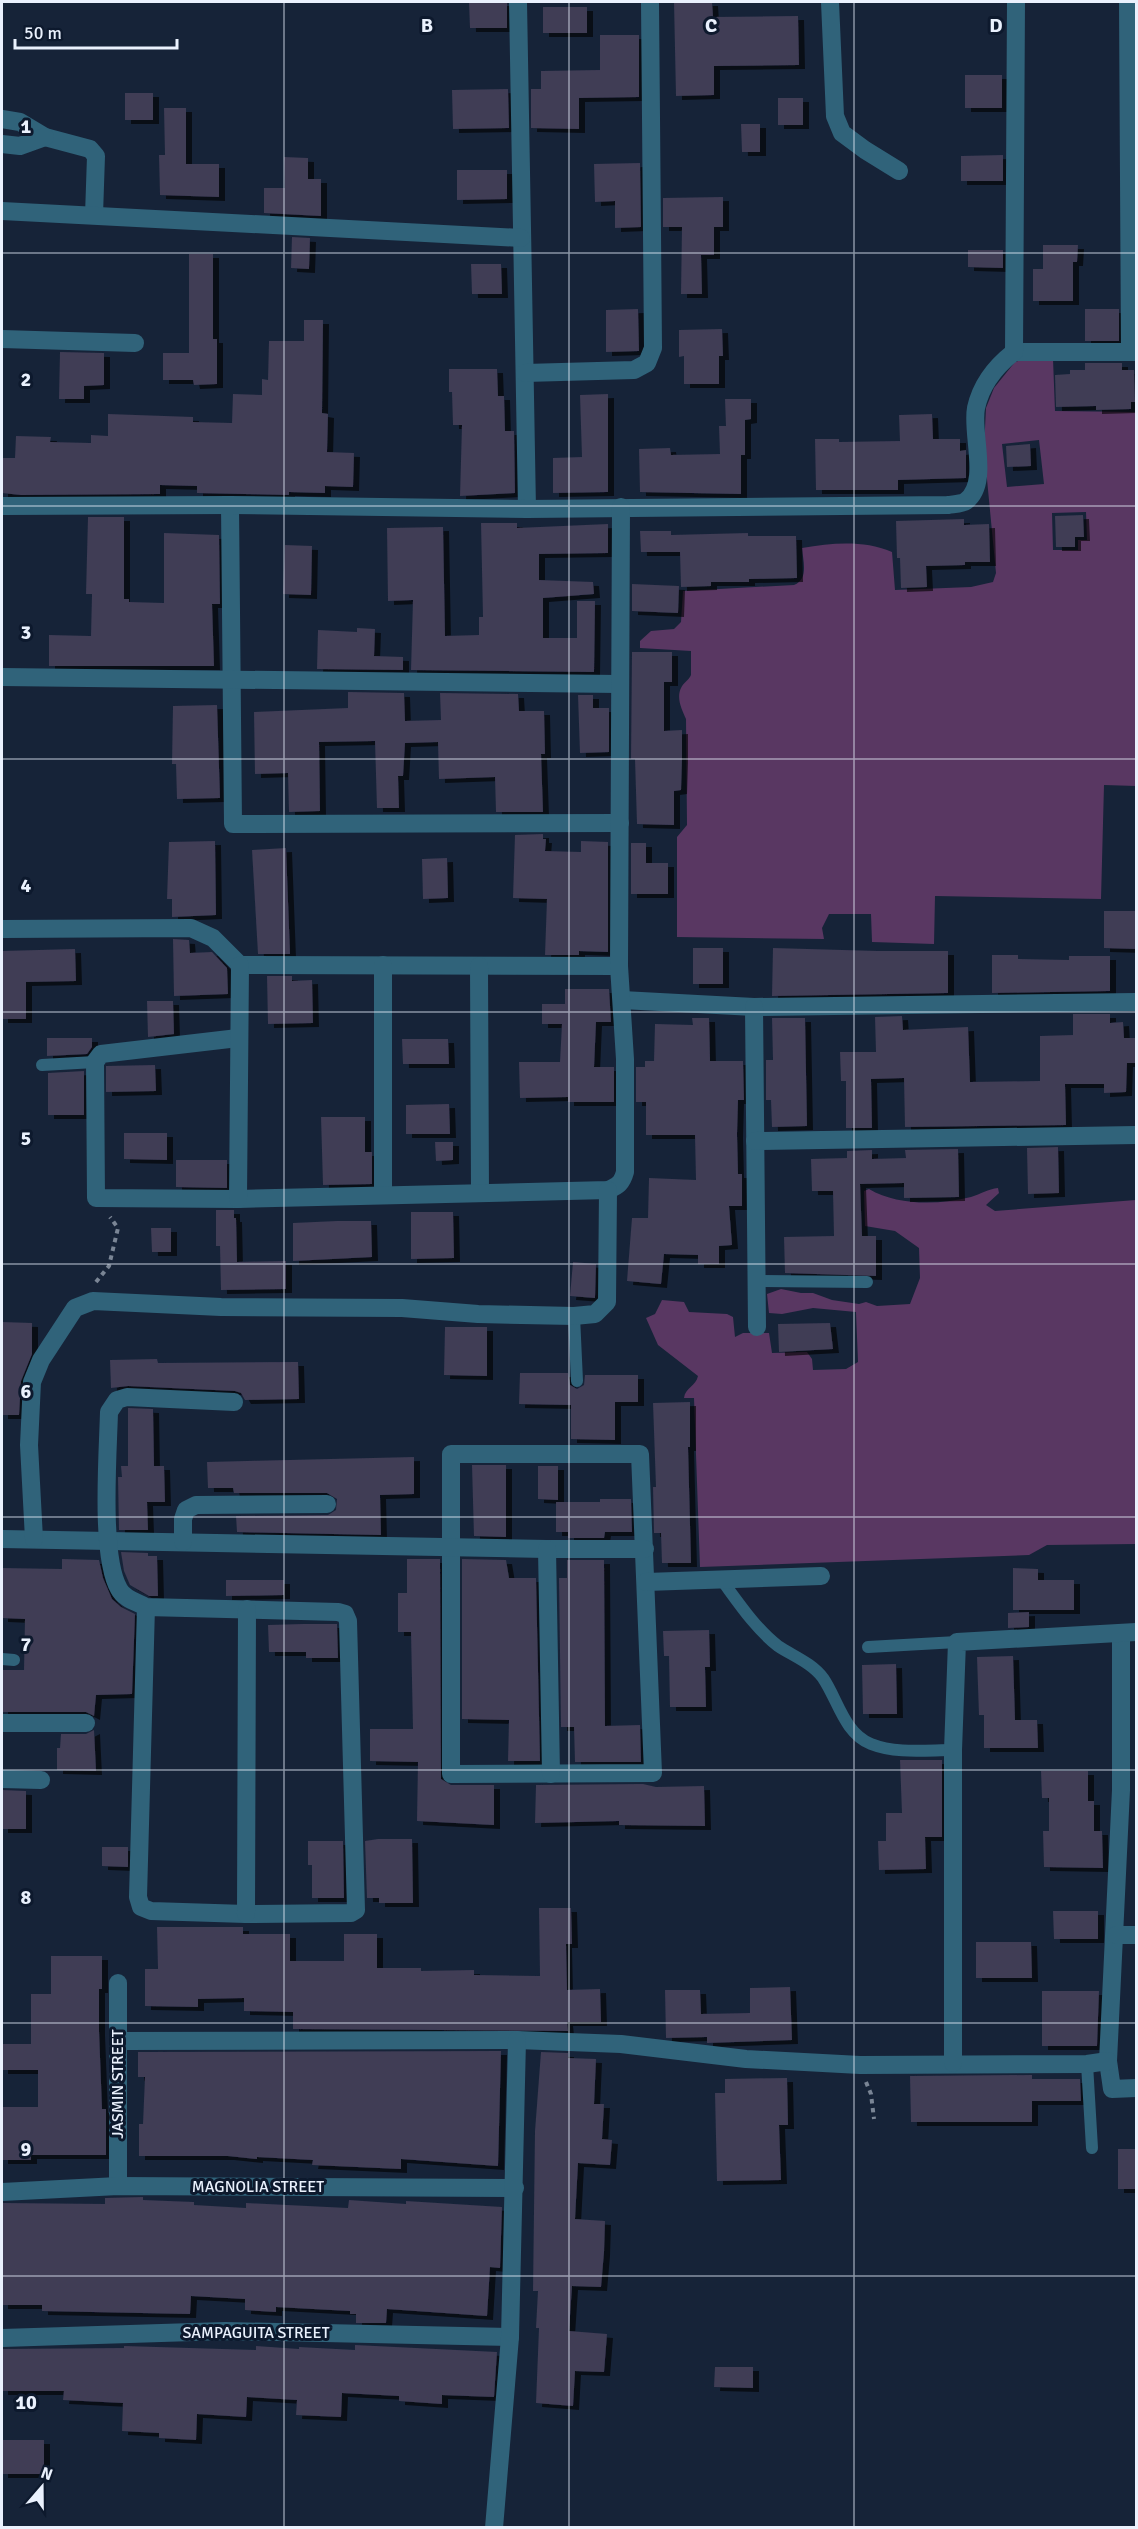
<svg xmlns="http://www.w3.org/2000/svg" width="1138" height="2529" viewBox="0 0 1138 2529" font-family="Signika,sans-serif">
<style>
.green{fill:#593762;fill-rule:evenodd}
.building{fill:#3f3c55;filter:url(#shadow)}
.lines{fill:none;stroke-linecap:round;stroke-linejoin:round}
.path{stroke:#7a8595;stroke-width:4;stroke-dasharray:4.5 4.5;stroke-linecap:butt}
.lane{stroke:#30637a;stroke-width:12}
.street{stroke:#30637a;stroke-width:18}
.grid{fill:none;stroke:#eaf1fd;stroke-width:1.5;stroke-opacity:0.55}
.labels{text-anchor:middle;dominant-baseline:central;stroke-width:6;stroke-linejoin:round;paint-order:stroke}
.street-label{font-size:16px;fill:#eaf1fd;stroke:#0d192d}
.grid-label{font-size:20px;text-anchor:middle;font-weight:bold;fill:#eaf1fd;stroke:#0d192d;stroke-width:6;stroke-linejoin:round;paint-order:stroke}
</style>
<defs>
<filter id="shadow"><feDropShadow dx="6" dy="4" stdDeviation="0" flood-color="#0009"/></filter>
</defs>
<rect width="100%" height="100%" fill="#162338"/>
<g class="green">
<path d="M1053 359 1055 411 1136 412V786L1104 785 1101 899 935 896 934 944 872 942 871 914H829L822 928 824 939 677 937V837L687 825 686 719C682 710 676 698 681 688 683 683 689 680 691 675V651L640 648V641L651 631 674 629 681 622 683 591 794 585C809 579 803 561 802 548 833 543 863 540 892 552L895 590 971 587 993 582 996 573 984 448 986 408 994 388 1015 362 1021 360ZM1039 440 1044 484 1007 487 1002 444ZM1086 512 1087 540H1078V550H1053L1052 513Z"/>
<path d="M998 1188 999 1193 986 1205 995 1211 1136 1200V1544L1047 1545 1029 1555 700 1567 694 1398H684C685 1388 696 1386 698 1376L658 1345 646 1318 655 1314 662 1300 684 1302 689 1312 727 1314 733 1317 735 1337 743 1333H769L772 1353 807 1352 812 1359 813 1370 846 1369 858 1362 856 1312 813 1308 782 1314 769 1313 767 1294 781 1289 801 1293H813L832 1300 859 1304 866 1302 877 1306 910 1304 920 1278 919 1248 895 1231 865 1226 864 1191 869 1189C898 1206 939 1205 971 1197 981 1194 988 1189 998 1188Z"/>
</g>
<g class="building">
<path d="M469 2H507V28H470Z"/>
<path d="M674 2H712L713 17 798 16 799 65 714 66V95L676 96Z"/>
<rect x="543" y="7" width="44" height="26"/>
<path d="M600 35H639V97L579 98V129L531 128V89H541V71L600 70Z"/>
<rect x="965" y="75" width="37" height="33"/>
<path d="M508 89 509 128 453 129 452 90Z"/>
<rect x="125" y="93" width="28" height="27"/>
<rect x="778" y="98" width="25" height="27"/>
<path d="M164 108H186V164H219V197L160 195 159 155H165Z"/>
<path d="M741 124H760V152H742Z"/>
<path d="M1003 155V181H961V156Z"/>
<path d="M284 157 308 158V179H321V216L264 213V188H285Z"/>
<path d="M640 163 641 227 615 228V201L595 202 594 164Z"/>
<path d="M457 170H507V199L457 200Z"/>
<path d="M723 197V227H714V255H701L702 294H681L682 227H663V198Z"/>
<path d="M292 237 310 238 309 269 291 268Z"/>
<path d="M1043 245H1078L1077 262H1073V301H1033V269H1043Z"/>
<path d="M968 250H1003V268L968 267Z"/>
<path d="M189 254H213V339H217V384L194 385 193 380H163V353H189Z"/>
<path d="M471 264H501L502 294H472Z"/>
<path d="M638 309 639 351 606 352V310Z"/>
<rect x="1085" y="309" width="34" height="32"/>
<path d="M304 320H323L322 413 328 414 327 452 354 453 353 487 325 486V493L289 492V495L197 493V486L160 485V494L21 495 2 493V458H15L16 436 51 437 50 442 91 443V435L108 436V414L193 417V422L232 423 233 394 262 395V379L268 380 269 341H304Z"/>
<path d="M722 329 723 356H719V384H684V356L679 357V330Z"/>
<path d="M60 352 104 353V385L84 386V399H59Z"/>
<path d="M1085 363H1122V370H1134L1135 402H1131V409L1096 410V406L1056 407 1055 375 1070 374V370H1085Z"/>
<path d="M449 369H497L498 396H504L505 431H514L515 493 460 496 462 425H453L452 392H449Z"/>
<path d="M608 394V492L553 493V458L582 457 580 395Z"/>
<path d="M725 399H751V419L745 420V455H741V494L640 492 639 449 670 448 671 455 720 454 719 426H726Z"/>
<path d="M932 414 933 439H960V451L966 450V478L898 480V490H816L815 439H839V442L900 441 899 415Z"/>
<path d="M1030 444 1031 466 1007 467 1006 446Z"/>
<path d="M1083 515 1084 537H1075V547H1056L1055 516Z"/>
<path d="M88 517H124V599H129V602L164 603V533L219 535 220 604H212L214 666H49V635L91 636 92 594H86Z"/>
<path d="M964 519V525L989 524 990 562H965V565L926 566 927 587 901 588 900 558H897L896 521Z"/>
<path d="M481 523H517V528L608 524V553L539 554V580L593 582 594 594 543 598V638H577V601H595L594 672 411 670 413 600 388 601 387 528 443 527 445 636 479 635V617H483Z"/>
<path d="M640 531H671V535L748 533V536H796L797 578 749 579V582H711V586L681 587 680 552H641Z"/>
<path d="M285 545 312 546 311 595 283 594Z"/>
<path d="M632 584 679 586 678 613 632 611Z"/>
<path d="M357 628 375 629 374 656 403 657V670L317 669 318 630 357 632Z"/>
<path d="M632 652H672V682H664V731L682 730V759L681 790 674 791V825L637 824 635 759H631Z"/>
<path d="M348 692 404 693 405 721 441 720 440 693 518 694 519 711H544L545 754H541L543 812H496L495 777 439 779 438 742 405 743 403 776H398L399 808H377L375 741 319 742 320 811 289 812 288 773 255 774 254 712 348 708Z"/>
<path d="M578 695H593V708H609V752L580 753Z"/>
<path d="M217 705 220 798 177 799 176 764H172L173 706Z"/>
<path d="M543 834V839H546L545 851 581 852V841L608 842V952L579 951V955H545L547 899 513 898 515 835Z"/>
<path d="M215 841 216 915 172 917V899H167L169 842Z"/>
<path d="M631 843H646V863H668V894H631Z"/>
<path d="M286 848 290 954H258L252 850Z"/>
<path d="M447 858 448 898 423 899 422 859Z"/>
<path d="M1104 911H1137V949L1104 948Z"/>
<path d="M173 939 189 940 190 953 212 952 227 968 228 994 174 996Z"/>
<rect x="693" y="948" width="30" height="36"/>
<path d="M773 948 878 951H948V993L772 996Z"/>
<path d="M75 949 76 981 26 982V1019H2V951Z"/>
<path d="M992 955H1018V959L1069 960V956H1110V991L992 993Z"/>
<path d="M267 976H292V981L312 980 313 1023 268 1024Z"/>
<path d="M565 989H609L611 1022H596L594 1067H614V1102H568V1097L520 1098 519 1062H560L562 1024H542V1004H565Z"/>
<path d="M147 1001H173L174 1034 148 1037Z"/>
<path d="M1073 1014H1110V1023L1123 1022 1124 1038H1137V1063H1127L1126 1092 1104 1093V1084H1065L1066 1125 905 1127 904 1078 871 1079 872 1128H846V1081H841L840 1052H876L875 1017 902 1016 903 1030 968 1027 970 1082 1040 1081V1036L1073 1035Z"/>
<path d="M692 1018H709L710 1061H743L744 1100H738L737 1134 738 1174H742V1206H729L732 1245 719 1246V1264H698V1255L664 1254 661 1284 627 1281 632 1218H648L649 1178 696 1180 695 1135H646V1102H636V1067H645V1061H654L655 1024 693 1025Z"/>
<path d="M772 1018H805L807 1126 772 1127 771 1100H766V1060H773Z"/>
<path d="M47 1038H92V1047L87 1054 47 1056Z"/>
<path d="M402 1039H448L449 1064H403Z"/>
<path d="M155 1065 156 1091 106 1092V1066Z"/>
<path d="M84 1071V1115H48V1073Z"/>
<path d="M449 1104 450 1134H406V1105Z"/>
<path d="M321 1117H365V1152H372V1184L323 1185Z"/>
<path d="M124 1133H167V1160L124 1159Z"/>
<path d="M435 1142H453V1160L436 1161Z"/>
<path d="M1058 1147 1059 1193 1028 1194 1027 1148Z"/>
<path d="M958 1149 959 1197 904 1198V1183L860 1184 862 1236H876V1276L785 1273 784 1237 834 1236 833 1191H812L811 1159 847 1158V1151L872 1150V1159L906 1158 905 1150Z"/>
<path d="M176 1160H227V1188L176 1187Z"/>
<path d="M216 1210H234V1218H236L237 1262 286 1261V1289L221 1290 220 1246H216Z"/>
<path d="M411 1212H453L454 1258 411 1259Z"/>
<path d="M337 1221H371L372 1257 293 1261V1223Z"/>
<path d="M151 1228H171V1252H152Z"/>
<path d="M573 1262 596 1264 595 1298 570 1296Z"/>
<path d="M2 1322 32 1323V1354L21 1381 19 1415H2Z"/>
<path d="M830 1323 833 1349 779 1352 778 1324Z"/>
<path d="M445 1327H487V1376L444 1375Z"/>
<path d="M157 1359 158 1363 298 1362 299 1399 245 1400 241 1393 235 1391 128 1386 111 1388 110 1360Z"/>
<path d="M520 1373H568L570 1385 577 1389 584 1385 585 1375H638V1402H615V1440L571 1439V1405L519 1404Z"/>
<path d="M690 1402V1447H688L691 1563H662L661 1533H654L653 1487H656L653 1403Z"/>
<path d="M128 1408 153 1409 154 1466H164L165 1502H147L148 1530H119L118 1477H122L121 1466H128Z"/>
<path d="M414 1457V1494L380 1495 381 1535 237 1532 236 1516 328 1515 336 1510 337 1499 327 1493H234L233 1488H208L207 1462Z"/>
<path d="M472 1465H506V1537L474 1536Z"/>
<path d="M538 1466H558V1500L538 1499Z"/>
<path d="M600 1499H631L632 1532H605L604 1538H568V1532H556V1502H600Z"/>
<path d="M121 1552 148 1553V1556H157L158 1596H149L130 1585 124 1571Z"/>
<path d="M62 1559 99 1560 103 1578 112 1599 121 1607 135 1614 132 1694 96 1695 94 1716 86 1712H2V1670H24L25 1619 2 1618V1568L62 1569Z"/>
<path d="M407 1559H440L441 1779 451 1785H494V1825L417 1821 418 1762 370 1761V1729H413L411 1632H398V1593H407Z"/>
<path d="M462 1559 506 1560 509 1578H536L540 1761H508L509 1720 462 1719Z"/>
<path d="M567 1560H604L605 1726 640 1725 641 1762H575L574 1727H561L559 1578H567Z"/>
<path d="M1013 1568 1038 1569V1580H1074V1610H1013Z"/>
<path d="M226 1580H284V1595L226 1596Z"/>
<path d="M1029 1612V1627L1008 1628V1613Z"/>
<path d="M303 1624H337L338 1658H306V1652H269L268 1625Z"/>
<path d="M709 1630 710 1667H705L706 1707H670L669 1656H664L663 1631Z"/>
<path d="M1013 1656 1015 1720H1037L1038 1748H984V1715H979L977 1657Z"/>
<path d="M896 1664 897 1714H863L862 1665Z"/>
<path d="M94 1730 96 1771 57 1770V1748H60L61 1734H86Z"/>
<path d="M900 1760H942V1837H925L926 1869 879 1870 878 1841H886V1813H902Z"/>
<path d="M1041 1771H1088V1801H1094V1831H1102L1103 1868 1044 1867 1043 1831H1049V1798H1042Z"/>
<path d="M643 1784 656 1787 704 1786 705 1826 619 1825V1821L535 1823 536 1785Z"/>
<path d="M2 1790 26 1791V1829H2Z"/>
<path d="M378 1839H412L413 1903H379V1898H367L365 1841Z"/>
<path d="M308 1841H343L344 1898H312V1865H308Z"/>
<path d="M102 1847H128V1867L102 1866Z"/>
<path d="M539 1908H571L572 1944H566L567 1990 600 1989 601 2022H567L568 2031 293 2029V2012L244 2011V1998L198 1999V2007L145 2006V1969H158L157 1927H243V1934H290V1961H344V1934H377V1968H421V1971L474 1970V1975L540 1976Z"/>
<path d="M1053 1911H1098V1939H1054Z"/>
<path d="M976 1942H1031L1032 1978H976Z"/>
<path d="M51 1956H102V1989H99V2031L102 2109H106V2155H31V2160H2V2107H38V2070H2V2044H31V1994H51Z"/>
<path d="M790 1987 792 2040 707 2043V2037L666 2038 665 1990H700L701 2014 750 2013V1988Z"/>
<path d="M1042 1991H1099L1097 2046H1042Z"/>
<path d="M501 2051 498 2166 401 2159V2169L312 2165 313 2160 257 2157V2159L228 2156H139V2124H143L145 2077H138V2052Z"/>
<path d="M541 2052 568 2053V2058L596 2059 594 2104H604L602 2139 612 2140 610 2165 578 2163 575 2219 605 2221 604 2252 601 2287 572 2286 569 2331 607 2334 604 2372 575 2371 573 2406 536 2403 539 2328H536L538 2291H533L535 2131Z"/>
<path d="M1032 2075V2079H1080L1081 2101H1032V2122H911L910 2076Z"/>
<path d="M787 2078 788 2125H779L781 2180 717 2181 715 2093H725V2079Z"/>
<rect x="1118" y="2149" width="19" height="40"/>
<path d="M143 2197V2200L194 2202V2205L246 2208V2203L348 2208 349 2200 406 2204V2201L502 2207 500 2268 490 2267 487 2316 387 2309 386 2323H356V2314H350V2311L276 2307V2312L245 2310V2299L191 2296 190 2314 42 2311V2305H2V2203L105 2204V2198Z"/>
<path d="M355 2345 497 2352 494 2397 442 2395V2404L399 2401V2396L342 2393 341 2417 296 2415 297 2400 247 2397 246 2417 197 2414 196 2440 159 2438V2433L122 2431 123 2403 63 2400 64 2391H2V2349L124 2348V2346L256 2350V2346L299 2349V2347L355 2350Z"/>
<path d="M715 2367H753V2388L714 2387Z"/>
<rect x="2" y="2440" width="42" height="34"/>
</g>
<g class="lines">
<g class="path">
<path d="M96 1282 109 1266 118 1228 110 1217"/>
<path d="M866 2082 871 2094 874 2119"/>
</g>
<g class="lane">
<path d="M42 1065 95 1062"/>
<path d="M756 1281 867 1282"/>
<path d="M574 1316 577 1381"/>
<path d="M721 1579C738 1602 755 1628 778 1646 793 1656 812 1663 823 1678 838 1700 844 1733 871 1744 896 1754 927 1750 953 1750"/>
<path d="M868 1647 957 1642"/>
<path d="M2 1659 14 1660"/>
<path d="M1087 2064 1092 2148"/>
</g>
<g class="street">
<path d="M518 2 527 509"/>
<path d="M830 2 835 116 842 133 865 150 899 171"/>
<path d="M1128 2 1130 352"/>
<path d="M2 119 20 122 45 137 90 149 96 156 94 215"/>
<path d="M2 144 20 146 45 137"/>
<path d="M2 211 521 238"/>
<path d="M2 339 135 343"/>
<path d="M1014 352H1136"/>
<path d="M525 373 634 370 647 363 653 348 650 2"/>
<path d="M230 505 233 824 620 823"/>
<path d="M2 506 230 505 527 509 948 505C954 504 962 504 966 501 990 483 971 434 976 408 981 385 996 366 1014 352L1016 2"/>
<path d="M2 677 619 684"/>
<path d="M2 929 191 928 213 938 240 965 619 966"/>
<path d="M383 965V1195"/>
<path d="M479 966 480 1192"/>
<path d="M622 1000 754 1007 1136 1002"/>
<path d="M754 1007 757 1327"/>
<path d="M238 1038 101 1054 95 1062 96 1198 238 1199 608 1190C618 1186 622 1183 625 1172V1059L619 966 621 507"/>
<path d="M755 1141 1136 1135"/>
<path d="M238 1199 240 965"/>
<path d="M451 1454H640L653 1773 451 1774Z"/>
<path d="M2 1539 547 1549H645"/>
<path d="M34 1539 29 1445 32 1382 41 1360 75 1308 93 1301 221 1307 402 1308 478 1314 574 1316 595 1314 607 1302 608 1190"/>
<path d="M183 1542V1519L186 1510 196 1505 327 1504"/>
<path d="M547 1549 551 1774"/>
<path d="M646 1582 821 1576"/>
<path d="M146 1607 138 1897 141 1907 151 1911 246 1914 351 1913 356 1910 348 1621 345 1614 338 1612 146 1607C137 1602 124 1599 119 1589 100 1556 108 1453 109 1412L117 1400 127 1397 234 1402"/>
<path d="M1121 1634V1790L1108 2061 1112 2089 1136 2088"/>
<path d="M2 1723H86"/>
<path d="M2 1779 41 1780"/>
<path d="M246 1914 247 1609"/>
<path d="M1116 1935H1136"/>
<path d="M118 2041 517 2040 621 2044 746 2059 860 2065 1087 2064 1108 2061"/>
<path d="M953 2063V1750L957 1642 1136 1632"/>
<path d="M118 2186V1983"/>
<path d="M2 2192 118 2186 515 2188"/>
<path d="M2 2338 225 2331 510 2337"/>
<path d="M494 2528 510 2337 517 2040"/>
</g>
</g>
<path class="grid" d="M284 2V2528M569 2V2528M854 2V2528M2 253H1136M2 506H1136M2 759H1136M2 1012H1136M2 1264H1136M2 1517H1136M2 1770H1136M2 2023H1136M2 2276H1136"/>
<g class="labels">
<g class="street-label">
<text transform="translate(118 2084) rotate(-90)">JASMIN STREET</text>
<text x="258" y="2187">MAGNOLIA STREET</text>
<text x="256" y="2333">SAMPAGUITA STREET</text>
</g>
</g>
<g class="grid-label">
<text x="427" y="32">B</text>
<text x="711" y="32">C</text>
<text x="996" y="32">D</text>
<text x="26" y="133">1</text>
<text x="26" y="386">2</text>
<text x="26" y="639">3</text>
<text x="26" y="892">4</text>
<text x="26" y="1145">5</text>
<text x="26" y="1398">6</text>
<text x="26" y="1651">7</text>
<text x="26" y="1904">8</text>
<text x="26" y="2156">9</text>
<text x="26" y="2409">10</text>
</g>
<rect width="1138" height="2529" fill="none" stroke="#eaf1fd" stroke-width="6"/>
<g transform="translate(42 2487) rotate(20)" stroke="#0d192d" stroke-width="4.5" paint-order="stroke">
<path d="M0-4.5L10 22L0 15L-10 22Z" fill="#eaf1fd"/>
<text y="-9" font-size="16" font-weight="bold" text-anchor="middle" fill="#eaf1fd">N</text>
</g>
<path d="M15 39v9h162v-9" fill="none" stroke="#eaf1fd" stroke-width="3"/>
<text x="24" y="39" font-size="18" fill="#eaf1fd" stroke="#0d192d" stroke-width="4.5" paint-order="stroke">50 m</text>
</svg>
